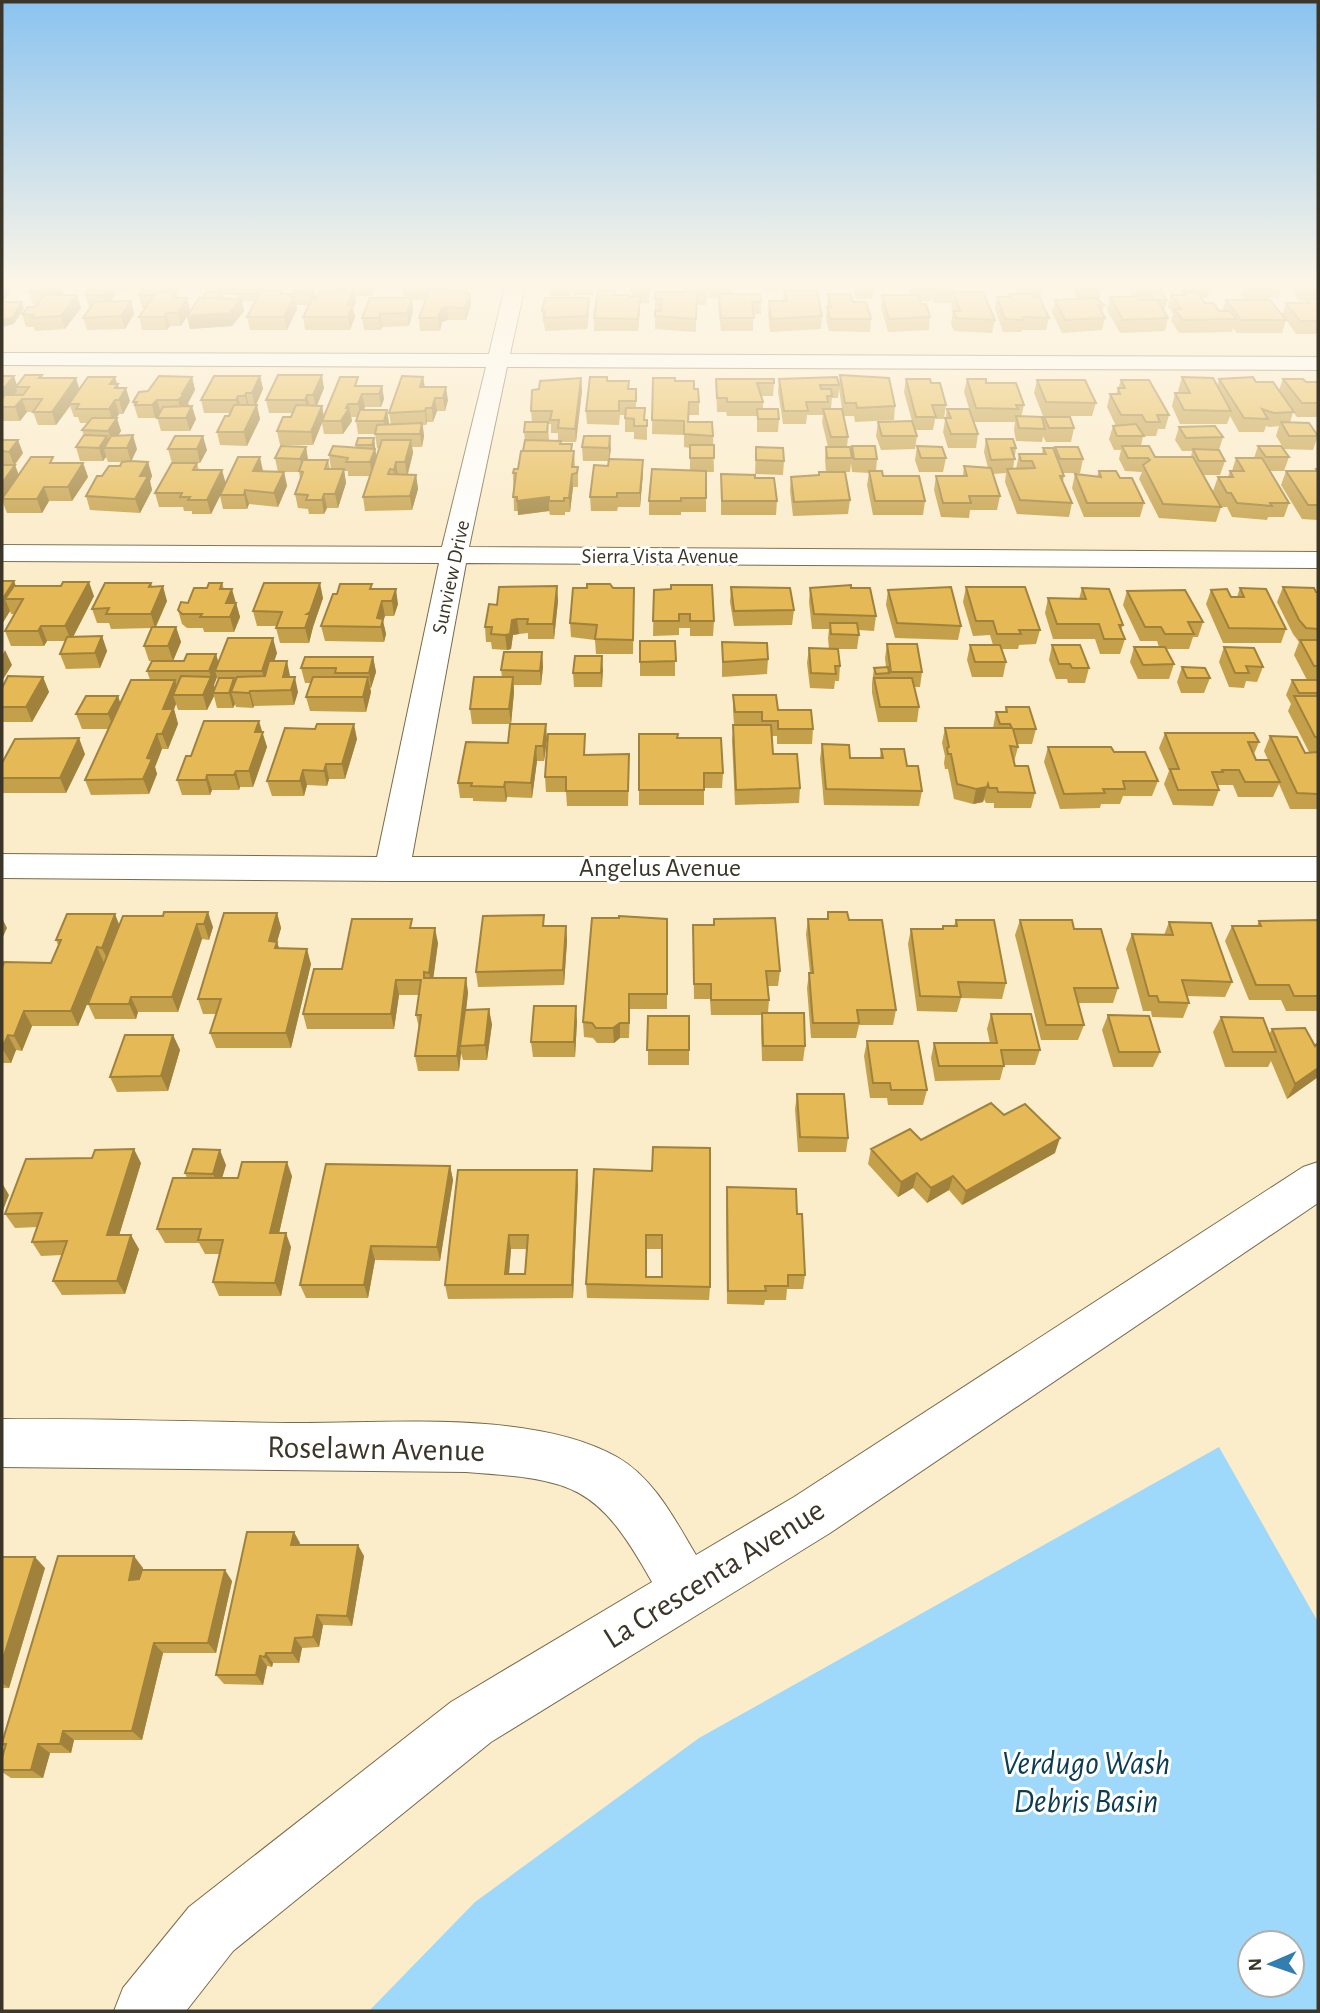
<svg xmlns="http://www.w3.org/2000/svg" width="1320" height="2013" viewBox="0 0 1320 2013" font-family="'Alegreya Sans',sans-serif">
<style>
.water{fill:#9ed9fb;fill-rule:evenodd}
.lines{fill:none;stroke-linecap:round;stroke-linejoin:round}
.street-casing{stroke:#786b4d;stroke-width:2}
.secondary-casing{stroke:#786b4d;stroke-width:2}
.street{fill:#fff;fill-rule:evenodd}
.secondary{fill:#fff;fill-rule:evenodd}
.wall{fill:#c5a04a;fill-rule:evenodd}
.shaded-wall{fill:#a0823c}
.building{fill:#e5ba56;stroke:#a0823c;stroke-width:2;fill-rule:evenodd}
.labels{text-anchor:middle;dominant-baseline:central;stroke-width:6;stroke-linejoin:round;paint-order:stroke}
.far-street-label{font-size:21px;fill:#3c3629;stroke:#fff}
.street-label{font-size:26px;fill:#3c3629;stroke:#fff}
.near-street-label{font-size:32px;fill:#3c3629;stroke:#fff}
.near-water-label{font-size:33px;font-style:italic;fill:#0c3c53;stroke:#fff}
</style>
<rect width="100%" height="100%" fill="#fbecca"/>
<path class="water" d="M1219 1447 1318 1622V2011H369L475 1902 699 1738ZM1250 1943H1292V1985H1250Z"/>
<g class="lines">
<defs>
<path id="street" d="M505 286H525L510 354 1318 357V370L507 367 469 547 1318 552V568L466 563 412 857H1318V881H392L2 878V854L377 857 439 563 2 561V545L442 547 486 367 2 365V353L489 354Z"/>
<path id="secondary" d="M1318 1162V1203L830 1533 491 1742 233 1951 186 2011H114L123 1988 189 1907 451 1702 652 1582C597 1484 575 1480 466 1472L2 1467V1419C97 1418 193 1422 288 1423 385 1424 532 1409 617 1457 654 1478 675 1520 696 1555L794 1497 1303 1167Z"/>
</defs>
<use href="#street" class="street-casing"/>
<use href="#secondary" class="secondary-casing"/>
<use href="#street" class="street"/>
<use href="#secondary" class="secondary"/>
</g>
<path class="wall" d="M91 286H129L126 291H115L116 294 111 301H131L134 314 125 329 87 330 83 318 91 307H89L85 295Z
M145 286H176V287L174 291 178 298H187L190 311 181 326H170L167 330H142L139 317 145 308H142L139 295Z
M211 286 264 290 283 294H293L294 297 293 292 297 286H314L316 297 315 299 351 290 350 286H375V288L371 296H355L356 302 353 308 355 317 350 330H305L303 317 309 305H296L297 309 287 330H250L247 317 256 301H242L244 311 232 326 190 329 187 316 203 298 210 292 209 288ZM223 295H236L237 299 224 298Z
M429 286V290L441 288V286H467L468 293H470L471 305 466 320H448L442 322 440 331H420L419 318 425 300H412L413 311 409 326 382 327 381 330H364L362 318 404 298 402 288Z
M549 286H571L570 296H550Z
M573 286H593V295H574Z
M631 286H650L649 303H640L638 331H594V318L615 290V295L631 297Z
M685 286H708L706 305H696V332L655 329V299L686 292Z
M708 286H733V294L761 302V314H753V331H721L718 306V298H709Z
M762 286H777L776 291H761Z
M854 286H874L872 299H856L853 290Z
M909 286H951L953 291 951 303H934L931 294 930 301H920L930 317 929 330 888 332 881 307 882 295H909Z
M1017 286H1043L1041 299 1049 318 1046 330H1022L1021 332H1003L995 309 997 297H1009V294H1017L1016 291Z
M1076 286H1100L1101 289 1099 300 1104 305 1102 312 1105 318 1102 330 1062 333 1052 312 1055 300 1077 299 1074 294Z
M1130 286H1158L1167 300 1164 311 1168 318 1165 331 1120 333 1107 310 1110 297H1133L1129 290Z
M1179 286H1211L1207 298H1201L1205 303 1219 311H1222L1226 300H1245L1240 293 1242 286H1282L1278 298 1269 297 1268 300 1282 315 1286 303H1305L1306 301H1299L1293 292 1295 286H1318V334H1296L1286 320 1282 333H1237L1233 328 1232 332 1179 333 1171 321 1173 314 1168 307 1171 295H1182L1183 292H1184L1183 290 1184 287Z
M784 290 822 316 821 329 770 332 768 314 769 301H783Z
M29 292H63L61 295H77L81 308 65 329 35 331 34 327H26L22 314 35 307 37 304H33Z
M953 292 995 320 992 333 954 331 951 324 953 311 951 305Z
M828 294 853 302 871 319 870 332 829 331 826 320Z
M589 298V310L587 329 545 331 544 323H543L542 311Z
M42 375 43 378 80 389 118 384 119 388 130 401 123 414H119L116 418 121 431 118 436 137 449 131 461 148 462 152 476 150 481 152 490 140 513 90 510 86 496 102 476 120 466 124 462H108L106 457 103 461H80L76 447 84 435 82 430 88 423H80L78 417H74L70 406 56 425H38L33 412H27L20 421H2V376H14L17 385Z
M840 375 895 406 894 420 855 422 854 416H844L848 437 847 447 851 455 852 446 877 459 876 471 925 501 923 515H873L867 485 869 473 852 472 851 463 850 472H826L825 460 826 447H828L822 422 823 415H807L806 424H783L778 392 779 379 839 384ZM839 389 842 409H831L832 398H838Z
M260 376 263 389 256 405 260 419 247 446 220 445 217 432 230 413H204L201 400Z
M192 377 195 390 188 403 196 419 190 431H161L157 417 155 418H138L133 402 148 391Z
M423 377 425 387 448 400 445 411H437L433 422H427L426 425H423L424 436 422 447H412L413 453 408 474 416 475 418 489 412 510 365 511 363 497 370 476H348V471H344L346 483 338 508H327L324 514H309L308 509 298 508 295 494 300 479 299 472H284L287 486 278 507 249 504 247 509H223L220 496 211 514H192V511H184L183 507H159L155 493 197 463 199 470 225 483 263 471V472H278L275 458 306 447 308 460H328L330 469H331L329 455 356 447V445L374 438 376 457 379 448H377L375 434H358L356 421 357 417H351L352 421 343 434H324L322 423 313 445H280L277 431 291 417 292 413H269L266 400 324 388 317 405 322 406 324 416 360 386H382L384 399 381 407H365L364 410H387L389 425H391L389 413Z
M1182 377 1217 386 1219 379 1256 382 1279 390 1283 379 1306 382H1318V417H1297L1293 412 1290 423 1318 436 1313 450 1284 449 1276 436 1279 426 1269 427 1266 426 1264 432H1239L1230 416 1227 424H1180L1172 406 1175 393H1180L1178 391Z
M581 378 582 391 576 442H561V444L574 451 575 467H578V487H573L570 512H565V515H550L549 511 518 515V511H514L513 473 518 469 525 441 524 432 532 422 531 411ZM548 424H551V433H558V441L549 440Z
M653 378 675 381 694 389 699 402V415H688V422L713 436 714 472H706V512H681V515H649V501L690 470V448L684 447V435L652 434Z
M716 379 774 383 773 396H761L763 402V409L779 419 778 432H757V416H727L726 412H717Z
M906 379 931 383 946 405 944 419H935L933 430H916L917 436 915 449 881 450 876 436 878 422 912 421 904 392Z
M967 379 986 383 1024 405 1021 417 1043 422 1044 417 1074 428 1071 442H1046L1043 436 1042 442 1016 441 1014 430 1015 422H974L978 434 976 448H948L943 432 947 409 973 421 964 392Z
M1037 380 1096 403 1092 416H1043L1034 393Z
M1121 380 1169 415 1165 429H1158L1156 436H1143L1141 446 1155 457H1191L1192 451H1182L1175 440 1179 427 1223 437 1219 450 1225 461 1220 475H1203L1221 507 1216 522 1159 518 1139 479 1142 472 1125 471 1119 459 1121 450H1114L1109 439 1113 426H1116L1107 407 1110 394H1116Z
M607 381 629 389H636V408L645 420H647V440L634 439V432H625V415H620L619 425 587 424 586 411Z
M175 436 207 450 200 463H172L168 449Z
M610 436V459L643 460V473L640 507H618L617 511H591L590 497 608 466 609 461H583L582 447Z
M986 439 1016 448 1013 469H1016L1019 454H1042L1043 448 1054 450 1055 447 1083 459 1080 473H1063L1064 476 1063 482 1072 503 1069 517 1017 514 1005 482 1006 473 992 474 1000 496 997 510H970L969 518 941 517 934 490 936 476H963L964 466 988 468 984 452Z
M2 440 23 453 15 465 18 474 55 463H83L88 477 72 501H49L42 513H7L3 503 2 505Z
M917 446 946 458 943 472H919L915 460Z
M1258 446 1289 457 1284 471H1270L1289 503 1284 517H1268L1267 520 1232 517 1227 507H1222L1213 491 1218 477H1228L1230 471H1232L1236 458H1254Z
M756 447 784 461 783 475 755 474Z
M1316 469H1318V520L1302 519 1281 485 1286 471H1315Z
M1099 471 1120 478 1144 503 1140 517H1084L1072 488 1075 474 1097 477Z
M819 472 850 500 848 514 793 516 790 491 791 477 818 475Z
M721 474 755 478 777 501 776 515H721Z
M2 581H14L16 586 94 596 73 637 102 636 107 651 100 668 66 669 60 654 66 641H47L44 646H11L5 631 15 614H11L10 611 2 624Z
M151 583 152 586 167 601 156 627H176L181 642 173 661H184L216 654 219 664 277 653 274 661 290 677 298 692 294 705 254 706 253 708 236 707 235 704 233 708H217L214 696 207 710H178L176 704 174 709 178 724 168 749H162L155 767 157 774 149 794 91 795 85 780 109 729H82L76 714 118 696 120 704 150 680 147 671 152 661H149L144 646 152 628 111 629 109 623H97L92 609ZM217 677 218 680 215 689 214 685Z
M222 583 224 589 236 603 240 617 234 632H204L203 628H187L182 624 178 610 207 588Z
M557 586 558 601 554 639H528V633L519 634 513 635 511 649 507 650 492 649 491 642H486L485 627 497 605Z
M731 587 794 610 792 625 734 626 730 602Z
M966 587 1040 630 1036 644 1019 645 1018 649H1002L1006 662 1003 677H972L967 660 970 645H993L990 635 973 636 963 602Z
M1283 587 1318 592V752H1309L1288 711 1291 704 1286 695 1292 680H1307L1294 655 1299 642 1293 634 1277 602Z
M810 588H851L876 616 874 631 858 630 859 635 857 649H829L828 638 829 629H812L809 602Z
M1082 588 1123 625 1121 630 1125 639 1120 654H1100L1095 639H1053L1045 613 1048 598 1079 599Z
M1240 588 1286 629 1281 643H1223L1206 604 1211 590 1231 597H1237Z
M372 589 398 604 394 616H385L383 621 386 634 384 642 325 641 321 626Z
M654 590 714 621 713 636H690V628H679V635L653 636Z
M888 590 961 626 958 640 895 638 886 605Z
M1127 591 1203 622 1198 637H1193L1189 649H1166L1174 664 1169 679H1138L1130 662 1134 647H1159L1157 641H1140L1123 605Z
M323 598 313 627 309 643H280L276 628 277 626H257L253 611Z
M634 602 633 654H596L595 640 571 637 570 623Z
M640 641H675V676H640Z
M722 642 768 659 767 674 722 677Z
M887 644 922 672 920 687H914L919 707 917 722H878L872 693V683L874 668 886 667 885 658Z
M1052 645 1089 668 1085 683H1068L1067 679H1056L1049 660Z
M1224 647 1263 667 1257 682 1246 681 1244 688 1229 687 1219 662Z
M809 648 840 666 839 681H835L834 689 810 688 807 663Z
M542 652 543 667 541 685H514V692L511 724H472L470 709 502 677 501 670Z
M602 656V687H574L573 673Z
M373 657 376 672 371 688H370L371 692 366 712 310 711 306 697 311 683H305L301 668Z
M1182 667 1210 678 1204 693H1181L1177 682Z
M43 677 49 692 32 722H2V707Z
M733 695 778 710 813 729 812 744H777V736H772L773 754 800 788 799 803 735 805 732 740 734 725 733 710Z
M1006 707 1036 729 1032 744H1018V747L1014 762 1015 766 1035 793 1031 808H994V803H986L984 799 983 802 973 804 954 799 948 769H945L944 763 945 756 942 743 945 728H993L996 712H1005Z
M262 732 267 747 253 787H240L239 790H212L210 795H182L177 780 191 756Z
M1165 733 1259 742 1254 754 1256 760H1268L1264 751 1270 736 1305 753 1318 752V809H1290L1279 784 1273 797H1238L1233 785H1218L1219 790 1213 806 1173 805 1164 784 1169 771 1159 748Z
M639 734 678 738 723 773 722 788H704V805H639Z
M357 739 345 779H329L327 786 307 785 304 796H272L267 781Z
M547 739 544 761H537L532 798 507 797 506 802 473 801V798H460L458 783 508 743Z
M822 744 850 758H880L881 749 907 766 922 791 919 806 824 805 820 759Z
M1048 747 1114 752 1158 781 1152 796H1123L1120 804H1101L1100 808 1060 809 1044 762Z
M85 754 66 793H2V763Z
M585 755 629 769 628 806H567L566 792H546L545 777Z
M164 912 213 927 209 940 202 939 178 1012H138L136 1019H95L88 1004 104 963 78 1026H32L22 1051 16 1050 11 1063H2V968L51 963 58 945 56 940 119 924 163 916Z
M828 912 849 920 896 1010 893 1025H859L856 1038H811L807 988 809 973H810L806 934 808 919H827Z
M277 913 281 928 277 942 279 948 311 964 291 1048H216L210 1033 217 1014H203L198 999Z
M667 919V1009H630L629 1038H620L614 1043H597L593 1038 584 1037 583 1022Z
M714 919 780 971 778 986H768L769 1000 768 1013 805 1046 803 1061H762L761 1028 762 1015H711L710 999H694L693 925H713Z
M956 920 1006 983 1002 999 961 998 957 1012 917 1011 908 944 911 929H942L943 926H954Z
M1020 920 1074 929 1118 988 1113 1003H1078L1084 1025 1078 1040H1041L1015 935Z
M1318 920V1011H1286L1281 1000H1249L1225 941 1232 926H1257L1259 921Z
M1169 922 1232 982 1225 997 1187 996 1189 1003 1183 1018 1152 1017 1151 1011H1143L1126 949 1132 934 1164 935Z
M545 926H566L567 941 564 985 478 987 476 972Z
M413 928 438 943 433 978H466L468 993 466 1010 492 1024 487 1060H463L461 1053 459 1071H418L415 1056 419 1028 416 1015 419 995H399L394 1029H307L303 1014 342 969Z
M991 1014 1040 1050 1035 1065H1004L1000 1080 935 1081 931 1058 934 1043H990L987 1029Z
M1108 1015 1160 1052 1153 1067H1113L1102 1030Z
M648 1016H689V1065H648Z
M1221 1017 1269 1034 1272 1029 1315 1046 1318 1043V1077L1287 1099 1271 1061 1268 1067H1225L1213 1032Z
M577 1021 575 1057H533L531 1042Z
M173 1035 180 1050 168 1091 117 1092 110 1077Z
M867 1041 927 1090 923 1105H888L887 1098H870L864 1056Z
M797 1094 848 1138 846 1152H798L795 1109Z
M1004 1115 1055 1153 962 1205 949 1190 927 1203 913 1188 898 1197 868 1164 871 1149 921 1140Z
M92 1158 141 1163 119 1235 139 1249 125 1294 62 1295 53 1281 62 1255 41 1256 32 1242 37 1227 15 1228 5 1214Z
M226 1165 222 1178 292 1176 279 1233 291 1247 281 1296H219L213 1282 220 1254H205L199 1243H165L157 1229 187 1178 185 1173Z
M450 1166 453 1180 440 1261 375 1260 368 1298H306L300 1285Z
M458 1170 578 1184 573 1298 448 1299 445 1285ZM511 1249H527L525 1274H509Z
M652 1171 710 1287 709 1300 587 1298 586 1284ZM646 1249H662V1277H646Z
M727 1187 797 1214 805 1275 803 1289H787L786 1300H765L764 1305 727 1304 726 1202Z
M300 1543V1545L364 1556 352 1626 323 1625 319 1647 302 1648 299 1663H273L272 1667 267 1666 263 1685 224 1684 216 1675Z
M2 1557 45 1568 9 1688H2Z
M143 1568V1570L232 1581 216 1653H163L142 1740H74L71 1753H50L43 1778H11L2 1772 5 1747 2 1745Z"/>
<path class="shaded-wall" d="M2 286H7L10 293 2 302Z
M54 286H60L63 292 53 304 49 292Z
M110 286H114L116 294 107 307 103 295Z
M166 286H176V287L166 304 163 292Z
M313 286 316 297 312 305 310 292Z
M370 286H375L371 296Z
M426 286H429V292L427 300Z
M354 290 356 302 353 308 355 317 350 330 348 317 347 305Z
M470 293 471 305 466 320 465 308Z
M293 294V299L294 297 297 309 287 330 284 317Z
M77 295 81 308 65 329 61 316Z
M640 297V310L638 331V319Z
M187 298 190 311 181 326 178 313Z
M412 298 413 311 409 326 407 313Z
M589 298V310L587 329V316Z
M242 299 244 311 232 326 190 329 187 316Z
M131 301 134 314 125 329 121 316Z
M22 302 24 308 14 324 2 327V320Z
M447 307 448 320 442 322 440 331 438 318 441 310Z
M166 313 170 326 167 330 164 317Z
M380 314 382 327 381 330 379 318Z
M322 375 324 388 316 408 313 395Z
M14 376 17 387H16L17 391 10 400 2 402V388Z
M260 376 263 389 255 407 252 393Z
M115 377 121 396 126 388 130 401 123 414 117 393 110 384Z
M192 377 195 390 188 403 189 407 182 414 178 400Z
M423 377 425 390 420 387Z
M76 378 80 391 69 404 70 406 56 425 52 412Z
M581 378 582 391 576 442 575 429Z
M382 386 384 399 381 407 379 394Z
M446 387 448 400 445 411 443 398Z
M246 393 249 407 248 410 245 396Z
M362 394 365 407 361 417 358 404Z
M307 395 310 408 308 413 305 400Z
M238 396 241 410 239 413 236 400Z
M435 398 437 411 433 422 432 408Z
M22 399 27 412 20 421 15 407Z
M115 400 119 414 113 423 109 409Z
M157 400 161 414 155 418 152 405Z
M348 404 352 421 343 434 341 421Z
M257 405 260 419 247 446 244 432Z
M192 406 196 419 190 431 186 418Z
M322 406 324 419 322 421V423L313 445 311 432Z
M426 408 427 422 426 425 425 411Z
M387 410 389 423 386 434 384 421Z
M117 418 121 431 113 444 108 431Z
M422 423 424 436 422 447 420 434Z
M133 435 137 449 131 462 127 448Z
M107 436 111 448H104L106 457 103 461 99 448Z
M203 436 207 450 200 463 197 449Z
M610 436 611 450 609 461V448Z
M374 438 377 462 372 476 370 462 373 453 372 445Z
M18 440 23 453 14 465 9 452Z
M411 440 413 453 407 476 405 462Z
M306 447 308 460 303 473 300 459Z
M260 457 263 471 256 485 253 471Z
M643 460V473L640 507V493Z
M148 462 152 476 150 481 152 490 140 513 135 499 140 476Z
M396 462 398 476 396 483 394 470Z
M83 463 88 477 72 501 68 487Z
M15 465 20 478 2 499V483Z
M344 469 346 483 338 508 335 494Z
M222 470 226 484 211 514 207 500Z
M284 472 287 486 278 507 274 493Z
M572 474 573 487 570 512 569 498Z
M416 475 418 489 412 510 410 496Z
M44 487 49 501 42 513 37 499Z
M245 490 249 504 247 509 244 495Z
M324 494 327 508 324 514 322 500Z
M549 497V511L518 515 517 501Z
M14 581 19 596 5 599 10 611 2 624V600Z
M89 582 94 596 71 641 65 626Z
M320 583 323 598 313 627 309 643 305 628 307 614Z
M163 586 167 601 155 628 151 614Z
M557 586 558 601 554 639 553 624Z
M232 589 236 603 230 618 226 603Z
M396 589 398 604 394 616 392 601Z
M382 601 385 616 383 621 386 634 384 642 381 627 377 618Z
M236 603 240 617 234 632 230 617Z
M517 619 519 634 513 635 511 649 507 650 505 635 512 620Z
M41 626 47 641 44 646 38 631Z
M176 627 181 642 173 661 168 646Z
M102 636 107 651 100 668 95 653Z
M273 638 277 653 266 686 262 671Z
M5 650 12 665 2 681V656Z
M542 652 543 667 541 685 540 671Z
M216 654 220 669 215 671 217 677 214 685 216 692 213 693 214 696 207 710 203 695 211 678 209 671Z
M602 656 603 671 602 687 601 673Z
M373 657 376 672 371 688 369 673Z
M287 661 290 676 286 691 283 677Z
M43 677 49 692 32 722 26 707Z
M295 677 298 692 294 705 291 690Z
M368 677 371 692 366 712 363 697Z
M513 677 514 692 511 724 509 709Z
M234 678 238 692H231L235 704 233 708 229 693Z
M175 680 179 695H173L176 704 174 709 178 724 168 749 162 734 163 709Z
M250 691 254 706 253 708 249 693Z
M118 696 123 711 114 729 108 714Z
M259 721 267 747 253 787 249 771 255 732Z
M354 724 357 739 345 779 342 764Z
M546 724 547 739 544 761 543 746Z
M157 734 162 749 155 767 157 774 149 794 143 779 147 758Z
M79 738 85 754 66 793 60 778Z
M536 746 537 761 532 798 531 783Z
M326 764 329 779 327 786 324 771Z
M303 770 307 785 304 796 300 781Z
M236 771 240 787 239 790 234 775Z
M207 775 212 790 210 795 206 780Z
M505 782 507 797 506 802 504 787Z
M988 784 983 802 973 804 976 789Z
M208 912 213 927 209 940 204 924Z
M277 913 281 928 277 942 282 957 269 941Z
M115 914 121 929 109 963 102 948Z
M2 918 7 928 2 939Z
M197 924 202 939 178 1012 172 997Z
M566 926 567 941 564 985 563 970Z
M435 928 438 943 432 988 429 973Z
M97 947 104 963 78 1026 71 1011Z
M307 949 311 964 291 1048 286 1033Z
M466 978 468 993 462 1046H460L461 1053 459 1071 457 1056Z
M396 980 399 995 394 1029 391 1014Z
M131 997 138 1012 136 1019 129 1004Z
M576 1006 577 1021 575 1057 574 1042Z
M489 1009 492 1024 487 1060 485 1045Z
M24 1011 32 1026 22 1051 14 1036Z
M620 1023V1038L614 1043 613 1028Z
M8 1035 16 1050 11 1063 2 1048Z
M173 1035 180 1050 168 1091 161 1076Z
M1318 1068V1077L1287 1099 1295 1084Z
M1060 1138 1055 1153 962 1205 966 1191Z
M134 1149 141 1163 115 1249 107 1235Z
M220 1150 226 1165 219 1188 213 1174Z
M287 1162 292 1176 276 1247 270 1233Z
M450 1166 453 1180 440 1261 437 1247Z
M577 1170 578 1184 573 1298 572 1285Z
M917 1173 913 1188 898 1197 901 1182Z
M953 1176 949 1190 927 1203 931 1188Z
M2 1183 9 1195 2 1213Z
M286 1233 291 1247 281 1296 275 1283Z
M131 1235 139 1249 125 1294 117 1281Z
M509 1235 511 1249 508 1285 505 1274Z
M371 1246 375 1260 368 1298 364 1285Z
M294 1532 300 1543 297 1556 291 1545Z
M358 1545 364 1556 352 1626 347 1616Z
M134 1556 143 1568 138 1591 129 1580Z
M35 1557 45 1568 9 1688 2 1683V1662Z
M225 1570 232 1581 216 1653 208 1643Z
M317 1615 323 1625 319 1647 313 1637Z
M295 1638 302 1648 299 1663 292 1653Z
M154 1643 163 1653 142 1740 132 1731Z
M266 1653 273 1663 272 1667 265 1657Z
M260 1656 267 1666 263 1685 256 1675Z
M63 1731 74 1740 71 1753 60 1744Z
M38 1744 50 1753 43 1778 31 1770Z"/>
<path class="building" d="M34 286H54L49 292H29Z
M91 286H110L103 295H85Z
M145 286H166L163 292 177 291 172 298H187L178 313H166L164 317H139L154 295H139Z
M211 286H236L235 289 209 288Z
M240 286H262L257 294H236Z
M297 286H313L310 292H293Z
M403 286H426V288H402Z
M631 286H649V291H631Z
M687 286H707L706 292H697L696 319 655 316V311H661L662 299H655L656 292H687Z
M911 286H930L931 289H913Z
M934 286H951L953 291H936Z
M1021 286H1043L1044 287H1021Z
M1079 286H1100L1101 289H1081Z
M1137 286H1158L1167 300H1154L1148 291H1140Z
M1248 286H1268L1271 290H1251Z
M1302 286H1318V288H1303Z
M322 287 354 290 347 305H353L348 317H303L312 299H316Z
M430 288H448L446 292 470 293 465 308 447 307 441 310 438 318H419Z
M261 290H282L281 294H293L291 297H294L284 317H247Z
M598 290H615L614 295H629V297H640L638 319 594 318Z
M784 290H817L822 316 771 319 769 301H787Z
M206 292H222L219 298H203Z
M953 292H983L995 320 956 318 953 311H960Z
M1183 292H1197L1205 303H1213L1219 311H1230L1236 319 1183 320 1174 309H1181L1171 295H1185Z
M719 294H760L761 302H752L754 318H721Z
M828 294H850L853 302H866L871 319H830L827 307H831Z
M1009 294H1031L1032 297H1039L1049 318 1023 317 1024 320 1005 319 997 297H1011Z
M45 295H77L61 316 31 318 34 315 22 314 28 307H35Z
M882 295H918L921 304H926L930 317 889 319Z
M1110 297H1137L1139 300H1157L1168 318 1123 320Z
M199 298 242 299 229 313 187 316Z
M370 298H412L407 313 380 314 379 318H362Z
M545 298H589L587 316 544 318 545 311H542Z
M1096 298 1104 305H1098L1105 318 1065 320 1055 300Z
M1307 299H1318V321H1300L1286 303H1310Z
M1226 300H1270L1286 320H1241Z
M131 301 121 316 83 318 94 302Z
M2 302H22L12 318 2 320Z
M25 375H42L39 378H76L52 412H33L42 399H22L15 407H2V399L5 395H23L29 387H16Z
M278 375H322L313 395H307L305 400H266Z
M840 375 889 378 895 406 857 408 856 403H845Z
M2 376H14L5 387 2 388Z
M159 376 192 377 182 394H185L178 400H157L152 405H135L137 402H133L139 392 148 391Z
M214 376H260L252 393H246L245 396H238L236 400H201Z
M402 376 423 377 420 387H446L443 398H435L432 408H426L425 411 389 413Z
M88 377H115L110 384H118L115 388H126L119 400H115L109 409H76L79 404H69Z
M340 377H358L355 386H382L379 394H362L358 404H348L346 408H349L341 421H322Z
M590 377H607V381H629L628 389H636V401H619V411H586Z
M837 377 839 385H820L821 389H831L832 396H827L828 402H806L808 411H784L779 379Z
M1182 377 1213 378 1231 411 1184 410 1175 393H1190Z
M1253 377 1256 382H1273L1294 412 1274 413 1262 409 1268 419 1244 418 1219 379Z
M581 378 575 429 558 428 559 420H550L552 411H531L532 390 539 389 540 381Z
M653 378H675V381H694V389H698L699 402H689L688 422H712L713 436 684 434V421L652 420Z
M716 379H774V383H757L763 402H727V398H717Z
M906 379H930L931 383H940L946 405H932L936 417H916Z
M967 379H986V383H1016L1024 405H1016L1018 409 976 408Z
M1283 379H1303L1306 382H1318V403H1302Z
M1037 380H1085L1096 403 1046 402Z
M1121 380H1149L1169 415H1157L1160 422H1146L1142 415H1121L1110 394H1120L1118 388H1125Z
M234 405H257L244 432H217L225 416H229Z
M296 405 322 406 311 432 277 431 283 417H291Z
M192 406 186 418H157L163 407Z
M626 408H645L644 420H647V426H634V419L625 418Z
M757 409H778L779 419H758Z
M823 409H842L848 437H831Z
M947 409H969L978 434H951L945 418H951Z
M360 410H387L384 421H356Z
M1016 416 1042 417 1045 429 1019 428Z
M1044 417H1070L1074 428H1049Z
M92 418H117L108 431 82 430Z
M912 421 917 436H882L878 422Z
M525 422H548L547 432H524Z
M1281 422 1309 423 1318 436H1289Z
M422 423 420 434H375L377 425Z
M1136 424 1144 436H1117L1113 426Z
M1215 426 1223 437 1186 438 1179 427Z
M84 435 107 436 99 448 76 447Z
M133 435 127 448H104L111 436Z
M175 436H203L197 449H168Z
M584 436H610L609 448 582 447Z
M358 438H374L372 445H356Z
M986 439H1013L1016 448H1011L1015 459 991 460Z
M2 440H18L9 452 2 451Z
M382 440H411L405 462H396L394 470 390 469 388 474 416 475 410 496 363 497Z
M525 440 561 441 560 444H572L571 451H523Z
M690 445H714V458H690Z
M281 446 306 447 300 459 275 458Z
M333 446 375 449 370 462H346L348 458 329 455Z
M852 446H875L877 459H854Z
M917 446 942 447 946 458H921Z
M1122 446H1149L1155 457H1193L1221 507 1163 504 1143 465 1150 460 1148 458H1128Z
M1258 446H1281L1289 457H1266Z
M756 447 783 448 784 461 756 460Z
M826 447H850L852 458H827Z
M1055 447H1078L1083 459H1060Z
M1043 448H1053L1064 476H1060L1072 503 1020 500 1007 469 1035 468 1032 461H1021L1019 454H1046Z
M1193 449 1219 450 1225 461H1199Z
M521 451H574L572 467H578L577 473 572 474 569 498H564V501H549V497L517 501V497H513L516 473H513L514 469H518Z
M31 457H53L50 463H83L68 487H44L37 499H2Z
M238 457H260L253 471 284 472 274 493 245 490 244 495H220Z
M1236 458H1262L1289 503H1270L1272 506 1237 503 1231 493H1227L1218 477H1233L1230 471H1244Z
M609 459 643 460 640 493H617V497H590L594 465 608 466Z
M303 460H328L325 469H344L335 494H324L322 500H306L308 495 295 494 303 472 299 471Z
M130 461 148 462 140 476H148L135 499 86 496 97 476H102L109 466H120L122 462Z
M172 463H197L193 470H222L207 500H188L190 497H180L182 493H155Z
M2 465H15L2 483Z
M964 466 991 468 1000 496H969L971 503H943L936 476H967Z
M652 469 706 471V498H681V501H649Z
M1316 469H1318V505H1308L1286 471H1317Z
M869 471H882L883 476H919L925 501H875Z
M1099 471H1116L1120 478H1132L1144 503H1087L1075 474 1101 477Z
M819 472H845L850 500 794 502 791 477 819 475Z
M721 474 755 475V478H774L777 501H722Z
M2 581H14L2 600Z
M63 582H89L65 626H41L38 631H5L23 599H5L14 586H61Z
M105 583H151L149 587 163 586 151 614H106L109 608 92 609Z
M209 583H222L220 589H232L226 603H236L230 617H200L202 614H182L178 610 181 602 188 603 194 588H207Z
M264 583H320L310 612 307 614H310L305 628H276L282 612 253 611Z
M340 584H372L370 589H396L392 601H382L377 618 383 619 381 627 321 626 333 594H337Z
M587 584H610L613 588H634L633 640 595 639 597 625 570 623 573 588H587Z
M671 585H712L714 621H690V614H679V621H653L654 590 671 589Z
M851 585V588H870L876 616 814 614 810 588Z
M557 586 553 624H527L528 619H517L512 620 510 634 505 635 491 634 492 627H485L489 604 497 605 499 587Z
M731 587 790 588 794 610 734 611Z
M951 587 961 626 897 623 888 590Z
M966 587H1025L1040 630H1019L1021 634H997L993 621H976Z
M1283 587 1314 588 1316 592H1318V629L1306 628 1299 620Z
M1082 588 1109 589 1123 625H1119L1125 639H1104L1099 624H1057L1048 598 1086 599Z
M1240 588 1266 589 1286 629 1229 628 1211 590 1227 589 1231 597H1244Z
M1185 590 1203 622H1188L1194 634H1165L1161 627H1145L1127 591Z
M830 623H857L859 635 831 634Z
M152 627H176L168 646H144Z
M102 636 95 653 60 654 67 637Z
M228 638H273L262 671H215Z
M1300 640H1318V666H1314Z
M640 641H675L676 661 640 662Z
M722 642 767 643 768 659 723 662Z
M887 644H917L922 672H891Z
M970 645H1000L1006 662H975Z
M1052 645H1080L1089 668H1072L1070 664H1059Z
M1134 647H1165L1174 664 1143 665Z
M1224 647 1254 648 1263 667 1246 666 1249 673H1235Z
M809 648 838 649 840 666H835L836 674 811 673Z
M504 652H542L540 671 501 670Z
M187 654H216L209 671H147L152 661H184Z
M575 656H602L601 673H573Z
M305 657H373L369 673H335L336 668H301Z
M269 661H287L283 677H295L291 690 250 691 249 693 231 692 237 677 265 676Z
M888 667 889 673 876 674 874 668Z
M1182 667 1205 668 1210 678H1187Z
M8 676 43 677 26 707H2V688Z
M181 676 211 677 203 695H173Z
M313 677H368L363 697H306Z
M474 677H513L509 709H470Z
M219 678H234L229 693H213Z
M874 678H912L919 707H880Z
M131 680H175L163 709H173L162 734H157L147 758 152 759 143 779 85 780Z
M1292 680H1318V693H1299Z
M733 695H776L778 710H811L813 729H778V721H762V712H735Z
M86 696H118L108 714H76Z
M1294 696H1318V737H1315Z
M1006 707H1029L1036 729H1013L1018 747 1010 746 1015 766H1028L1035 793 998 792 997 788H989L988 784 987 787 976 789 957 784 951 754H948L947 748 949 747 945 728H1012L1010 724H1000L996 712H1007Z
M204 721H259L255 732H263L249 771H236L234 775H207L206 780H177L186 756H191Z
M317 724H354L342 764H326L324 771 303 770 300 781H267L285 728 315 729Z
M510 724H546L543 746H536L531 783 505 782 504 787 471 786 472 783H458L466 742 508 743Z
M733 725H771L773 754H797L800 788 736 790Z
M1165 733H1254L1259 742H1248L1256 760H1269L1280 782H1245L1239 770H1222L1223 772H1212L1219 790H1178L1170 769H1179Z
M548 734H585L584 755 629 754 628 791H566V777H545Z
M639 734H678L677 738H721L723 773H704V790H639Z
M1270 736 1297 737 1305 753 1318 752V794L1297 793Z
M79 738 60 778H2V763L15 739Z
M822 744 849 745 850 758H883L881 749H904L907 766H918L922 791 826 789Z
M1048 747H1111L1114 752H1145L1158 781H1123L1125 789H1103L1105 793 1064 794Z
M164 912H208L204 924H197L172 997H131L129 1004H88L123 916H163Z
M828 912H847L849 920H882L896 1010H857L859 1023H813L809 973H813L808 919H828Z
M224 913H277L269 941 277 942 275 948 307 949 286 1033H210L221 999H198Z
M67 914H115L102 948 97 947 71 1011H24L14 1036 8 1035 2 1048V968L4 962 51 963 61 940H56Z
M544 915 543 926H566L563 970 476 972 483 916Z
M619 916 667 919V994H629V1023H620L613 1028H596L592 1023 583 1022 592 918H619Z
M775 918 780 971H766L769 1000H711V984H694L693 925H714V919Z
M352 919H412L410 928H435L429 973 424 972V978H466L457 1056H415L421 1015H416L421 980H396L391 1014H303L314 969H342Z
M956 920H994L1006 983 958 982 961 997 920 996 911 929H943V926H957Z
M1020 920H1072L1074 929H1101L1118 988H1074L1084 1025H1046Z
M1318 920V996H1294L1289 985H1256L1232 926H1261L1259 921Z
M1169 922 1211 923 1232 982 1182 980 1189 1003 1159 1002 1157 996H1149L1132 934 1173 935Z
M534 1006H576L574 1042H531Z
M489 1009 485 1045 460 1046 465 1010Z
M762 1013H804L805 1046H763Z
M991 1014H1031L1040 1050H1001L1004 1066H939L934 1043H997Z
M1108 1015 1149 1016 1160 1052H1119Z
M648 1016H689V1050H647Z
M1221 1017 1263 1018 1276 1052H1233Z
M1305 1028 1315 1046 1318 1043V1068L1295 1084 1272 1029Z
M125 1035H173L161 1076 110 1077Z
M867 1041H918L927 1090H891L890 1083H873Z
M797 1094H844L848 1138 800 1137Z
M991 1103 1004 1115 1025 1104 1060 1138 966 1191 953 1176 931 1188 917 1173 901 1182 871 1149 910 1129 921 1140Z
M653 1147 710 1148V1287L586 1284 594 1169 652 1171ZM646 1235H662V1277H646Z
M134 1149 107 1235H131L117 1281H53L67 1241 32 1242 42 1213 5 1214 26 1159 92 1158 95 1150Z
M193 1149 220 1150 213 1174 185 1173Z
M242 1162H287L270 1233H286L275 1283 213 1282 223 1240H198L201 1229H157L173 1178H238Z
M326 1164 450 1166 437 1247 371 1246 364 1285H300Z
M458 1170H577L572 1285H445ZM509 1235H528L525 1274H505Z
M727 1187 796 1189 797 1214H802L805 1275H788V1286H765L766 1291H728Z
M247 1532H294L291 1545H358L347 1616 317 1615 313 1637 295 1638 292 1653H266L265 1657 260 1656 256 1675H216Z
M58 1556H134L129 1580 139 1579 142 1570H225L208 1643H154L132 1731H63L60 1744H38L31 1770H2V1758L6 1744H2V1743Z
M2 1557H35L2 1662Z"/>
<linearGradient id="sky" x2="0" y2="1"><stop stop-color="#8ac3f0"/><stop offset="0.5" stop-color="#fdf6e7"/><stop offset="1" stop-color="#fdf6e7" stop-opacity="0"/></linearGradient>
<rect width="1320" height="568" fill="url(#sky)"/>
<g class="labels">
<g class="far-street-label">
<text x="660" y="556">Sierra Vista Avenue</text>
<text transform="translate(451 577) rotate(-78)">Sunview Drive</text>
</g>
<g class="street-label">
<text x="660" y="868">Angelus Avenue</text>
</g>
<g class="near-street-label">
<text transform="translate(376 1449) rotate(1)">Roselawn Avenue</text>
<text transform="translate(714 1574) rotate(-32)">La Crescenta Avenue</text>
</g>
<g class="near-water-label">
<text x="1086" y="1764">Verdugo Wash<tspan x="1086" dy="38">Debris Basin</tspan></text>
</g>
</g>
<rect width="1320" height="2013" fill="none" stroke="#3c3629" stroke-width="7"/>
<g transform="translate(1271 1964) rotate(268)"><circle r="33" fill="#ffffff" stroke="#b1afa9" stroke-width="2"/>
<path d="M0-5L12 26L0 18L-12 26Z" fill="#327eb1"/>
<text y="-10" font-size="19" font-weight="bold" text-anchor="middle" fill="#3c3629">N</text>
</g>
</svg>
